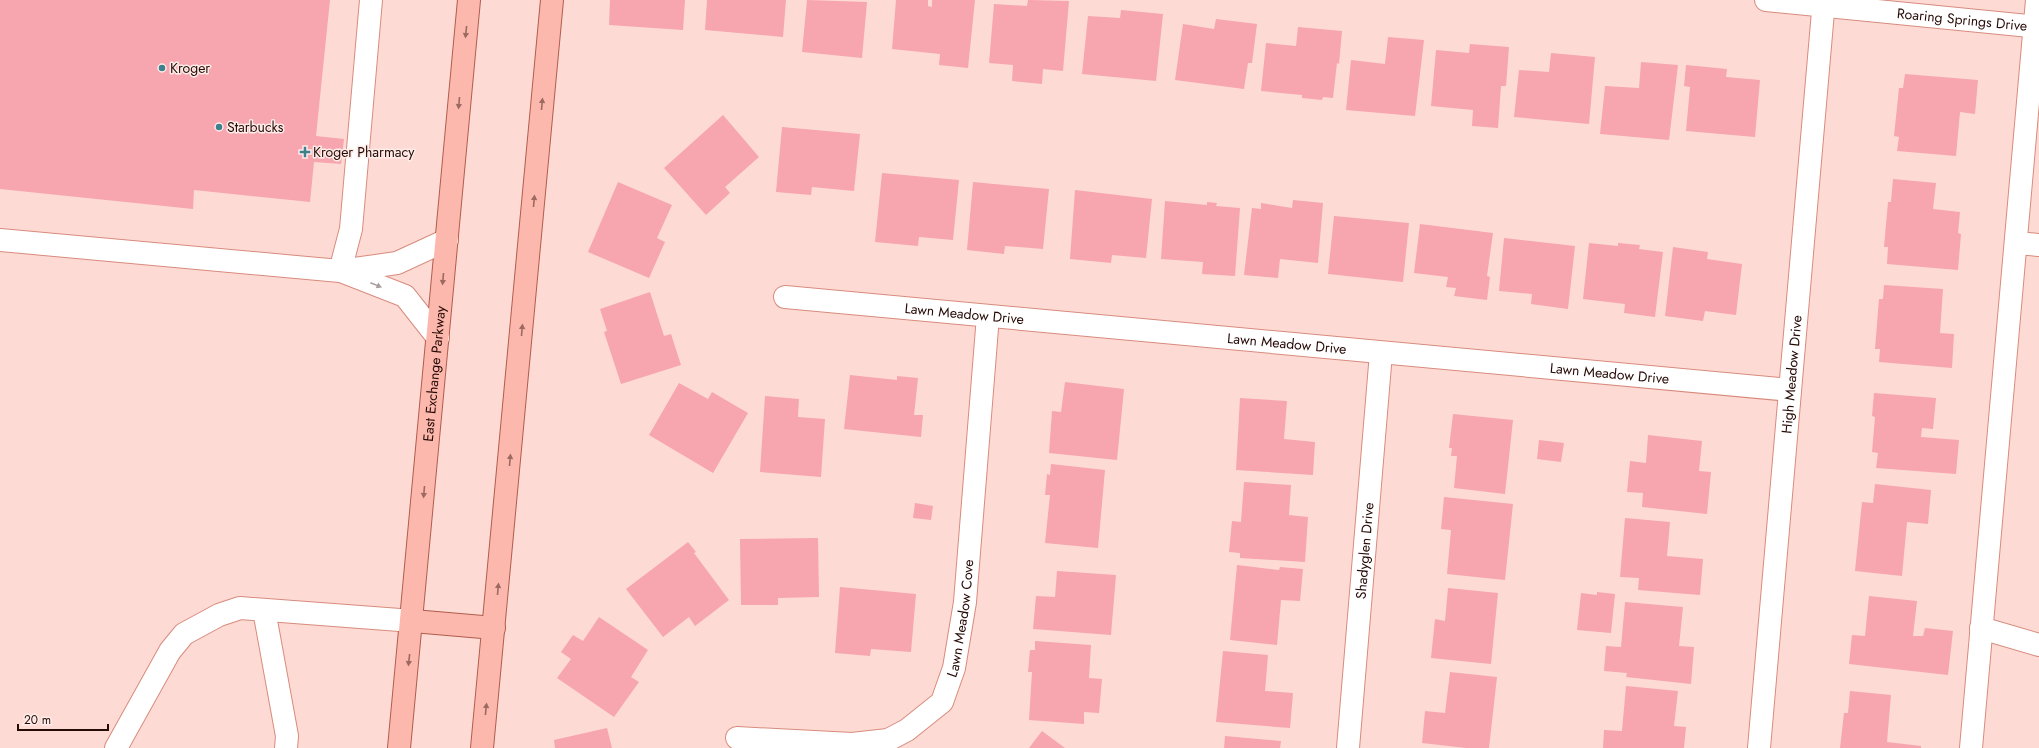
<svg xmlns="http://www.w3.org/2000/svg" width="2039" height="748" viewBox="0 0 2039 748" font-family="Jost,sans-serif">
<style>
.building{fill:#f7a5af}
.lines{fill:none;stroke-linecap:round;stroke-linejoin:round}
.minor-casing{stroke:#d88b7d;stroke-width:24}
.major-casing{stroke:#b05c4e;stroke-width:24}
.minor{stroke:#fff;stroke-width:22}
.major{stroke:#fcb8ac;stroke-width:22}
.oneway{fill:#9c6a61}
.oneway2{fill:#a89d9b}
.poi-dot{fill:#3c818d;stroke:#feece9;stroke-width:1.5}
.labels{text-anchor:middle;dominant-baseline:central;stroke-width:3;stroke-linejoin:round;paint-order:stroke}
.street-label{font-size:14px;fill:#260a06;stroke:#feece9}
.poi-label{font-size:14px;fill:#260a06;stroke:#feece9;text-anchor:start}
</style>
<rect width="100%" height="100%" fill="#fddbd4"/>
<path class="building" d="M0 0H330L316 136 344 139 341 164 314 162 310 202 194 190 193 209 0 189Z
M610 0H685L683 30 609 25Z
M707 0H786L783 37 705 30Z
M807 0 867 2 862 58 802 52Z
M896 0H928V6L932 7V0H975L968 68 939 65 940 54 892 49Z
M1028 0 1069 1 1063 71 1043 69 1042 84 1012 81 1013 65 989 63 994 4 1027 6Z
M1121 10 1163 14 1156 81 1082 74 1088 16 1120 18Z
M1216 19 1257 24 1252 63H1248L1244 89 1175 80 1183 24 1214 29Z
M1298 27 1342 31 1339 64 1337 63 1333 98 1323 97 1322 100 1302 98V95L1261 91 1266 43 1296 46Z
M1388 37 1424 40 1415 116 1346 110 1351 60 1385 64Z
M1470 44 1509 47 1506 86H1501L1498 128 1472 126 1473 110 1431 106 1436 50 1469 53Z
M1551 53 1595 57 1589 124 1514 117 1519 70 1549 72Z
M1641 62 1678 65 1669 140 1600 134 1605 86 1639 88Z
M1686 65 1727 69 1726 77 1760 80 1755 137 1686 131 1690 87 1684 86Z
M1905 74 1978 80 1975 114 1960 112 1956 156 1897 151 1899 137 1894 136 1899 88H1903Z
M723 115 759 157 725 187 730 193 706 215 664 168Z
M782 127 860 134 854 191 812 187 811 195 776 192Z
M882 173 959 180 953 240 919 237 918 246 875 242Z
M1893 179 1936 183 1933 209 1960 212 1958 233 1961 234 1958 270 1887 264 1888 247H1884L1888 202H1891Z
M618 182 672 205 657 238 665 242 649 278 588 252Z
M973 182 1049 189 1043 249 1005 246 1004 254 967 250Z
M1075 190 1152 199 1146 258 1112 255 1111 263 1070 259Z
M1293 200 1323 203 1318 263 1280 259 1278 278 1244 275 1252 208 1261 209V203L1292 208Z
M1165 201 1207 205V202L1217 203 1216 206 1240 208 1235 276 1202 274 1203 262 1161 259Z
M1334 216 1409 223 1403 282 1328 274Z
M1420 224 1493 233 1487 276 1490 277 1487 300 1454 296 1456 288 1446 287 1448 277 1414 273Z
M1504 238 1575 246 1568 309 1531 304 1532 294 1499 291Z
M1589 243 1618 246V243L1640 245 1639 249 1663 252 1655 317 1624 313 1625 304 1583 299Z
M1673 247 1708 252 1707 259 1742 264 1736 315 1705 311 1703 321 1665 316Z
M1884 285 1943 289 1940 333 1954 334 1952 368 1879 362 1880 349H1875L1879 299H1883Z
M650 292 664 336 671 334 681 365 621 384 604 332 607 331 600 309Z
M850 375 897 380V376L918 378 914 415H923L921 437 844 429Z
M1065 382 1124 389 1117 460 1049 453 1052 411 1061 412Z
M679 383 708 399 712 392 748 413 713 473 649 435Z
M1874 393 1936 398 1933 429 1922 428 1921 437 1959 440 1956 474 1876 468 1878 453 1872 452 1875 417 1872 416Z
M765 396 799 399 798 417 825 419 821 477 760 472Z
M1240 398 1287 401 1284 439 1315 442 1313 475 1236 470Z
M1453 414 1513 420 1505 494 1454 488 1457 456H1451L1452 448H1449Z
M1648 435 1702 441 1699 471 1711 472 1707 514 1642 507 1643 493 1627 492 1630 461 1646 463Z
M1539 440 1564 443 1561 462 1537 459Z
M1051 464 1105 470 1098 548 1045 543 1050 495H1045L1047 474 1050 475Z
M1244 482 1291 485 1289 515 1308 517 1305 562 1240 558V553L1229 552 1232 521 1241 522Z
M1875 484 1931 490 1928 524 1907 522 1902 576 1855 571 1862 502 1873 503Z
M1444 497 1513 504 1505 580 1447 574 1451 530 1441 529Z
M915 503 933 506 931 520 913 518Z
M1625 518 1670 522 1667 556 1703 559 1700 595 1638 590 1639 578 1620 577Z
M818 538 819 597 778 598V605H741L740 539Z
M688 542 696 552 694 553 729 600 695 626 689 617 663 637 626 589Z
M1237 565 1279 570 1280 567 1303 569 1300 601 1281 600 1277 645 1230 640Z
M1057 571 1116 575 1111 635 1033 629 1036 596 1055 597Z
M840 587 916 594 911 652 871 649 870 656 835 653Z
M1448 588 1498 593 1491 664 1431 658 1435 619 1445 621Z
M1597 592 1615 594 1611 633 1577 630 1581 593 1597 595Z
M1869 596 1917 601 1913 636H1923L1925 628 1953 631 1948 675 1849 664 1852 635 1865 636Z
M1625 602 1683 607 1679 646 1694 647 1691 684 1626 677 1627 673 1604 671 1606 646 1621 647Z
M599 617 648 650 631 677 639 682 614 717 557 678 571 659 561 652 573 635 583 641Z
M1035 641 1091 645 1089 678 1102 679 1099 713 1084 712V724L1029 720 1032 672H1028L1030 650H1035Z
M1223 651 1268 655 1265 691 1293 693 1290 728 1216 722Z
M1450 672 1497 677 1489 748H1466L1422 743 1425 711 1445 713Z
M1626 686 1678 691 1674 726 1686 727 1684 748H1603L1604 730 1622 731Z
M1850 691 1891 695 1887 742 1921 746V748H1840L1844 713H1848Z
M607 728 612 748H555L554 740Z
M1042 731 1065 748H1029Z
M1225 736 1281 741 1280 748H1224Z"/>
<g class="lines">
<defs>
<g id="minor">
<path id="s1" d="M1766 0 2039 27"/>
<path d="M0 240 340 271 397 263 447 240"/>
<path d="M2016 243 2039 245"/>
<path d="M340 271 351 229 371 0"/>
<path d="M341 271 405 296 438 338"/>
<path id="s2" d="M785 297 1790 390"/>
<path d="M264 610 287 736 286 748"/>
<path d="M1981 628 2039 645"/>
<path id="s3" d="M737 738 852 744 888 740 907 730 942 702 954 668 965 602 988 316"/>
<path d="M116 748 170 651 184 634 219 615 240 608 413 621"/>
<path id="s4" d="M1348 748 1381 353"/>
<path id="s5" d="M1759 748 1824 0"/>
<path d="M1971 748 2037 0"/>
</g>
<g id="major">
<path d="M413 621 494 628"/>
<path id="s6" d="M399 748 469 0"/>
<path d="M482 748 552 0"/>
</g>
</defs>
<use href="#minor" class="minor-casing"/>
<use href="#major" class="major-casing"/>
<use href="#minor" class="minor"/>
<use href="#major" class="major"/>
</g>
<defs><path id="oneway-solid" d="M-6-.8H1V-3.2L6.5 0L1 3.2V.8H-6Z"/></defs>
<g class="oneway">
<use href="#oneway-solid" transform="translate(466 32) rotate(96)"/>
<use href="#oneway-solid" transform="translate(459 103) rotate(95)"/>
<use href="#oneway-solid" transform="translate(542 104) rotate(-85)"/>
<use href="#oneway-solid" transform="translate(534 201) rotate(-85)"/>
<use href="#oneway-solid" transform="translate(443 279) rotate(95)"/>
<use href="#oneway-solid" transform="translate(522 330) rotate(-85)"/>
<use href="#oneway-solid" transform="translate(510 460) rotate(-85)"/>
<use href="#oneway-solid" transform="translate(424 492) rotate(95)"/>
<use href="#oneway-solid" transform="translate(498 589) rotate(-85)"/>
<use href="#oneway-solid" transform="translate(409 660) rotate(96)"/>
<use href="#oneway-solid" transform="translate(486 709) rotate(-84)"/>
</g>
<use class="oneway2" href="#oneway-solid" transform="translate(376 285) rotate(22)"/>
<g class="poi-dot">
<circle cx="162" cy="68" r="4"/>
<circle cx="219" cy="127" r="4"/>
<path d="M303 146h4v4h4v4h-4v4h-4v-4h-4v-4h4z"/>
</g>
<g class="labels">
<g class="street-label">
<text stroke="none"><textPath href="#s1" startOffset="197">Roaring Springs Drive</textPath></text>
<text stroke="none"><textPath href="#s2" startOffset="180">Lawn Meadow Drive</textPath></text>
<text stroke="none"><textPath href="#s2" startOffset="504">Lawn Meadow Drive</textPath></text>
<text stroke="none"><textPath href="#s6" startOffset="376">East Exchange Parkway</textPath></text>
<text stroke="none"><textPath href="#s2" startOffset="828">Lawn Meadow Drive</textPath></text>
<text stroke="none"><textPath href="#s5" startOffset="375">High Meadow Drive</textPath></text>
<text stroke="none"><textPath href="#s4" startOffset="198">Shadyglen Drive</textPath></text>
<text stroke="none"><textPath href="#s3" startOffset="304">Lawn Meadow Cove</textPath></text>
</g>
<g class="poi-label">
<text x="170" y="68">Kroger</text>
<text x="227" y="127">Starbucks</text>
<text x="313" y="152">Kroger Pharmacy</text>
</g>
</g>
<path d="M18 724v6h90v-6" fill="none" stroke="#260a06" stroke-width="2"/>
<text x="24" y="724" font-size="12" fill="#260a06" stroke="#feece9" stroke-width="3" paint-order="stroke">20 m</text>
</svg>
